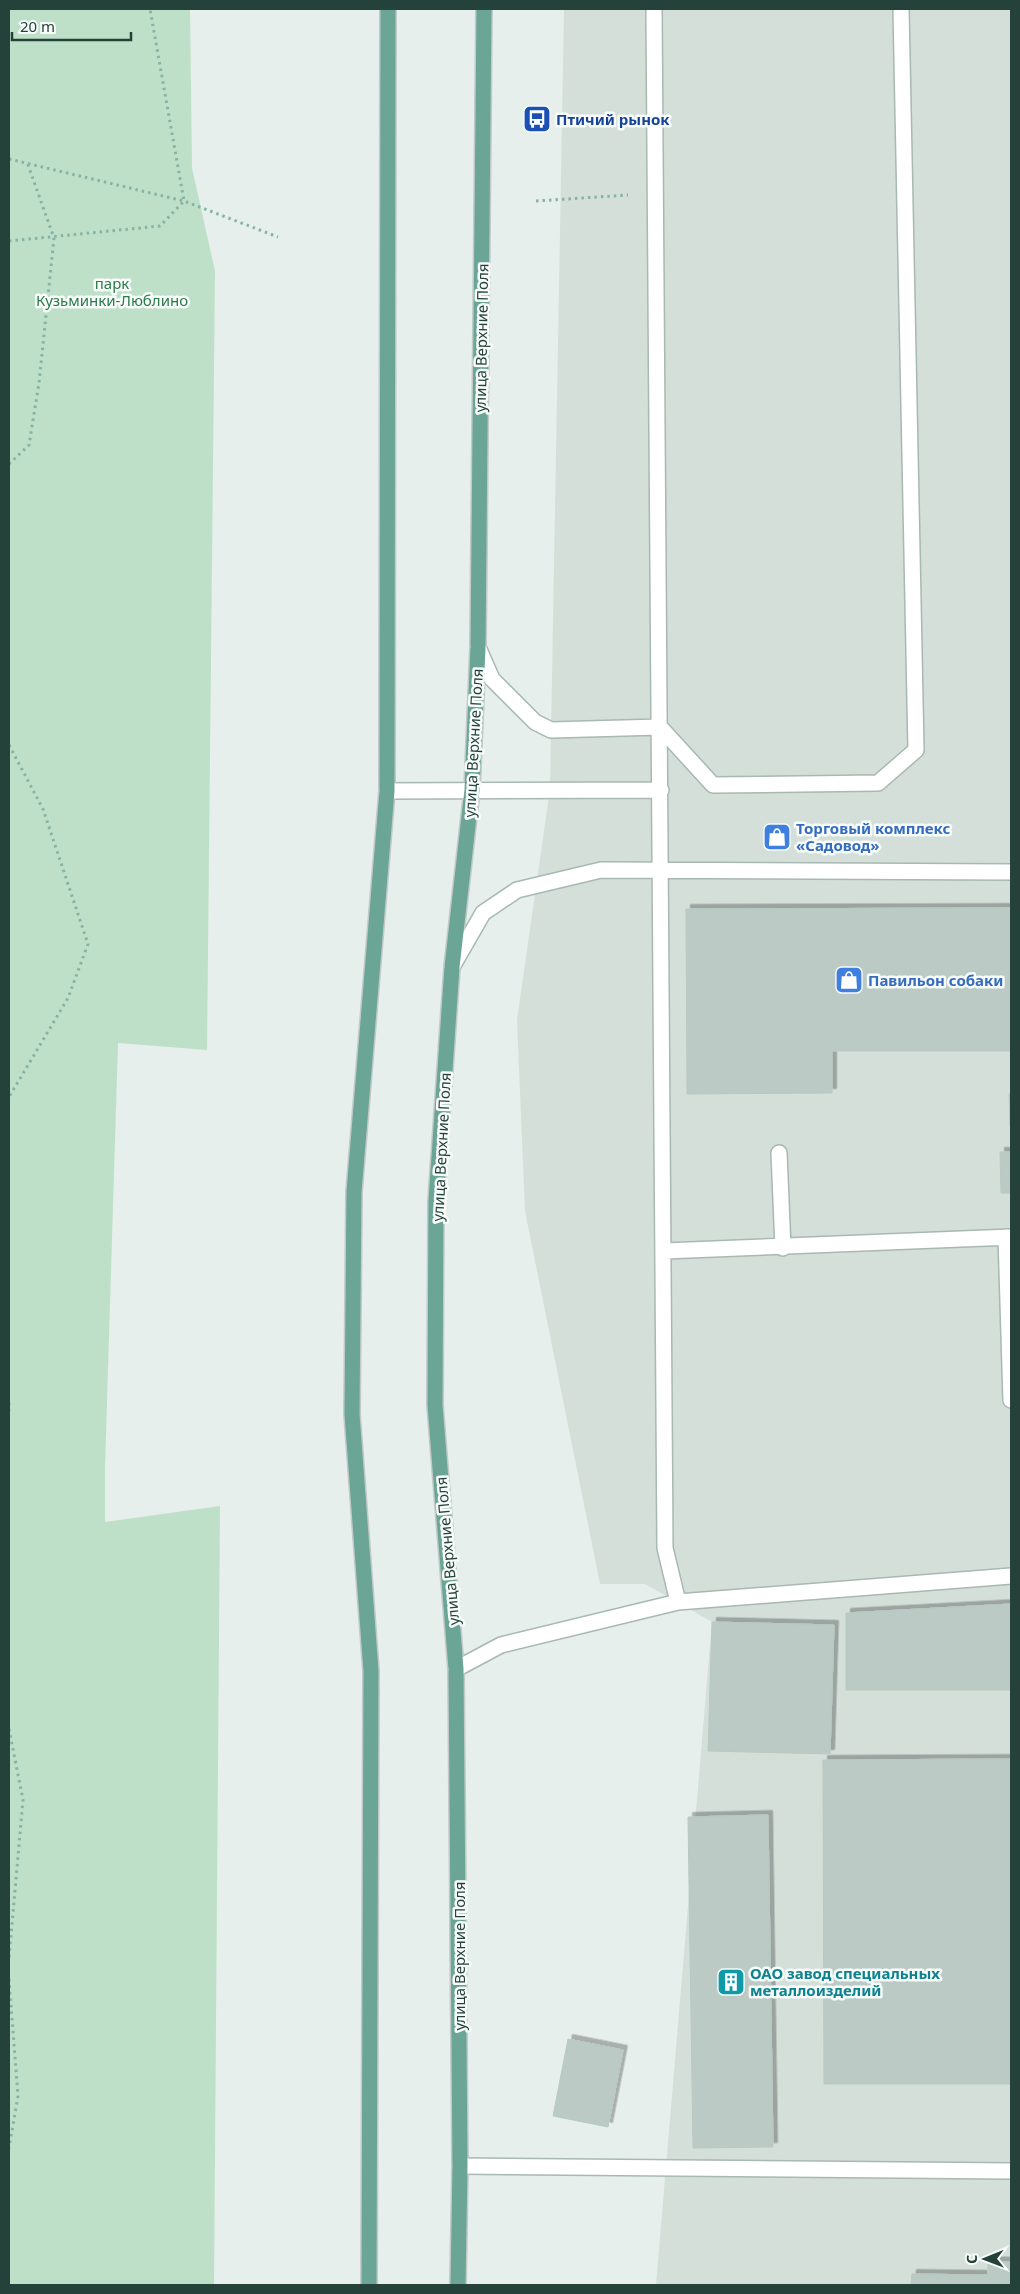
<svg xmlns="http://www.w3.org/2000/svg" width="1020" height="2294" viewBox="0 0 1020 2294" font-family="'Noto Sans',sans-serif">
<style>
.built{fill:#d4dfda}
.green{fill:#bfe0c8}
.building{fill:#bbcac4;stroke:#b8c9c2;filter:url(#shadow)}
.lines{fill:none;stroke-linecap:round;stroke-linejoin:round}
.minor-casing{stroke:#a8b8b2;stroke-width:18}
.major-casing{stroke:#c2cac8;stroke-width:18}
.path{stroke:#86b3a5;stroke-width:3;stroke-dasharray:2.5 4;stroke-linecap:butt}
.minor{stroke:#fff;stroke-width:15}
.major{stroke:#6aa596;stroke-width:15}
.labels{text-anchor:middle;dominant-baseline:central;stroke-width:5;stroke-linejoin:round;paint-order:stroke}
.transit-label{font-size:15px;font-weight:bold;fill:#164399;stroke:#f7fbf9;text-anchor:start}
.park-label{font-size:15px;fill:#2d7a4b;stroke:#f7fbf9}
.street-label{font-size:15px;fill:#24423a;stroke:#f7fbf9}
.shop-label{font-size:15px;font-weight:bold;fill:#366cbe;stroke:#f7fbf9;text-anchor:start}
.culture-label{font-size:15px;font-weight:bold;fill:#0d838f;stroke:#f7fbf9;text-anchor:start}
</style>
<defs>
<filter id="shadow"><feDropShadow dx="4.5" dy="-4.5" stdDeviation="0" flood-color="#0004"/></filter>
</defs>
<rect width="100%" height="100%" fill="#e6efeb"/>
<path class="built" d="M564 9H1011V2285H656L712 1622 645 1584H600L525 1211 517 1020 550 789Z"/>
<path class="green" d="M9 9H190L192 168 215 271 207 1050 118 1043 105 1468V1522L220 1506 214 2285H9Z"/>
<path class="building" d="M1011 908V1051H832V1093L687 1094 686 909Z
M1009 1094H1011V1126H1010Z
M1000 1152H1011V1193H1001Z
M1011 1604V1690H846V1613Z
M712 1622 834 1625 830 1754 708 1751Z
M1011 1759V2084H824L823 1760Z
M768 1815 773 2147 693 2148 688 1817Z
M568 2039 623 2050 608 2127 553 2116Z
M988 2261 1011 2262V2285H988Z
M912 2274 988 2275V2285H911Z"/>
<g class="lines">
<defs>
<path id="minor" d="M654 9 665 1548 678 1602
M478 647 492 679 535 722 551 730 660 727 713 785 878 783 916 750 901 9
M387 791 661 790
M452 967 483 913 517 890 601 870 1011 872
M779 1153 783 1248
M1006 1237 1011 1400
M664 1251 1011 1237
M456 1669 501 1645 678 1602 1011 1576
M460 2166 1011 2171"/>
<path id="major" d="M369 2285 371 1671 352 1414 354 1192 387 791 388 9
M458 2285 460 2166 456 1669 435 1405 436 1201 452 967 472 790 478 647 484 9"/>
</defs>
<use href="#minor" class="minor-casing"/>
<use href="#major" class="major-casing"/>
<path class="path" d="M9 159 184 201 278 237
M536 201 628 195
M9 241 160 226 184 201 150 9
M9 464 29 445 39 383 54 238 27 162
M9 745 43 809 88 944 68 998 9 1097
M9 1403V1411
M9 1729 23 1800 9 1958
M9 1979 18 2096 9 2148"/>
<use href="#minor" class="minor"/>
<use href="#major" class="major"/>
</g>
<defs>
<symbol id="bus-square" viewBox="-11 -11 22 22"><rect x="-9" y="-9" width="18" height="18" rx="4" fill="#1a4fb4" stroke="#f7fbf9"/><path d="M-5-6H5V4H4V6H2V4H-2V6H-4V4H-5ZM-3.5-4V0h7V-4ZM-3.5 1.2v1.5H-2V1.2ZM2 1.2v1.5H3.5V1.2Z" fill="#fff"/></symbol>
<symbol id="shop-square" viewBox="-11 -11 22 22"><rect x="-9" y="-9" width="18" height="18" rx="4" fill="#3f7fe0" stroke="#f7fbf9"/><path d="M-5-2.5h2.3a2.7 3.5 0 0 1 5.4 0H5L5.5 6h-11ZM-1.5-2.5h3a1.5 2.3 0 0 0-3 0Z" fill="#fff"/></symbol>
<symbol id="building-square" viewBox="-11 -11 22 22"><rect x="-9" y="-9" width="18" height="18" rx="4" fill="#0f9aa8" stroke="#f7fbf9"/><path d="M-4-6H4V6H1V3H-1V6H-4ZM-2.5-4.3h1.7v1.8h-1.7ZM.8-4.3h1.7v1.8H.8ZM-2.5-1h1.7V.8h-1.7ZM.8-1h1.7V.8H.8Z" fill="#fff"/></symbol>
</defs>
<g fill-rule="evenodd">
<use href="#bus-square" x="521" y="103" width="32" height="32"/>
<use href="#shop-square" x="761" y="821" width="32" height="32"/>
<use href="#shop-square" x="833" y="964" width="32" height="32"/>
<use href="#building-square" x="715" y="1966" width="32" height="32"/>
</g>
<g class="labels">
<g class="transit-label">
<text x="556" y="119">Птичий рынок</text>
</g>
<g class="park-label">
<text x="112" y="283">парк<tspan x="112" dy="17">Кузьминки-Люблино</tspan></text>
</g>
<g class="street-label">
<text transform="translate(481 338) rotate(-89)">улица Верхние Поля</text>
<text transform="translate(473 743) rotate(-87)">улица Верхние Поля</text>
<text transform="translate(441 1147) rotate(-87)">улица Верхние Поля</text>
<text transform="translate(447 1551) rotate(-95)">улица Верхние Поля</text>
<text transform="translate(459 1956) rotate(-90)">улица Верхние Поля</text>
</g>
<g class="shop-label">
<text x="796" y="828">Торговый комплекс<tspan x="796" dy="17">«Садовод»</tspan></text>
<text x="868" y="980">Павильон собаки</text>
</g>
<g class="culture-label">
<text x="750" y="1973">ОАО завод специальных<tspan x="750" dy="17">металлоизделий</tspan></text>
</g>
</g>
<rect width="1020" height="2294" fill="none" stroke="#24423a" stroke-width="20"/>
<g transform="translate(985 2259) rotate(269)" stroke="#f7fbf9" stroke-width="4" paint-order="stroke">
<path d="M0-4L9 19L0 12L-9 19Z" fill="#24423a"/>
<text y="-8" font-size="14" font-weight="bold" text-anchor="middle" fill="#24423a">С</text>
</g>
<path d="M12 32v8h119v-8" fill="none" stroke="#24423a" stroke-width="2.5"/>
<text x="20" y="32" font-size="15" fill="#24423a" stroke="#f7fbf9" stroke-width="4" paint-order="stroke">20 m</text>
</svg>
